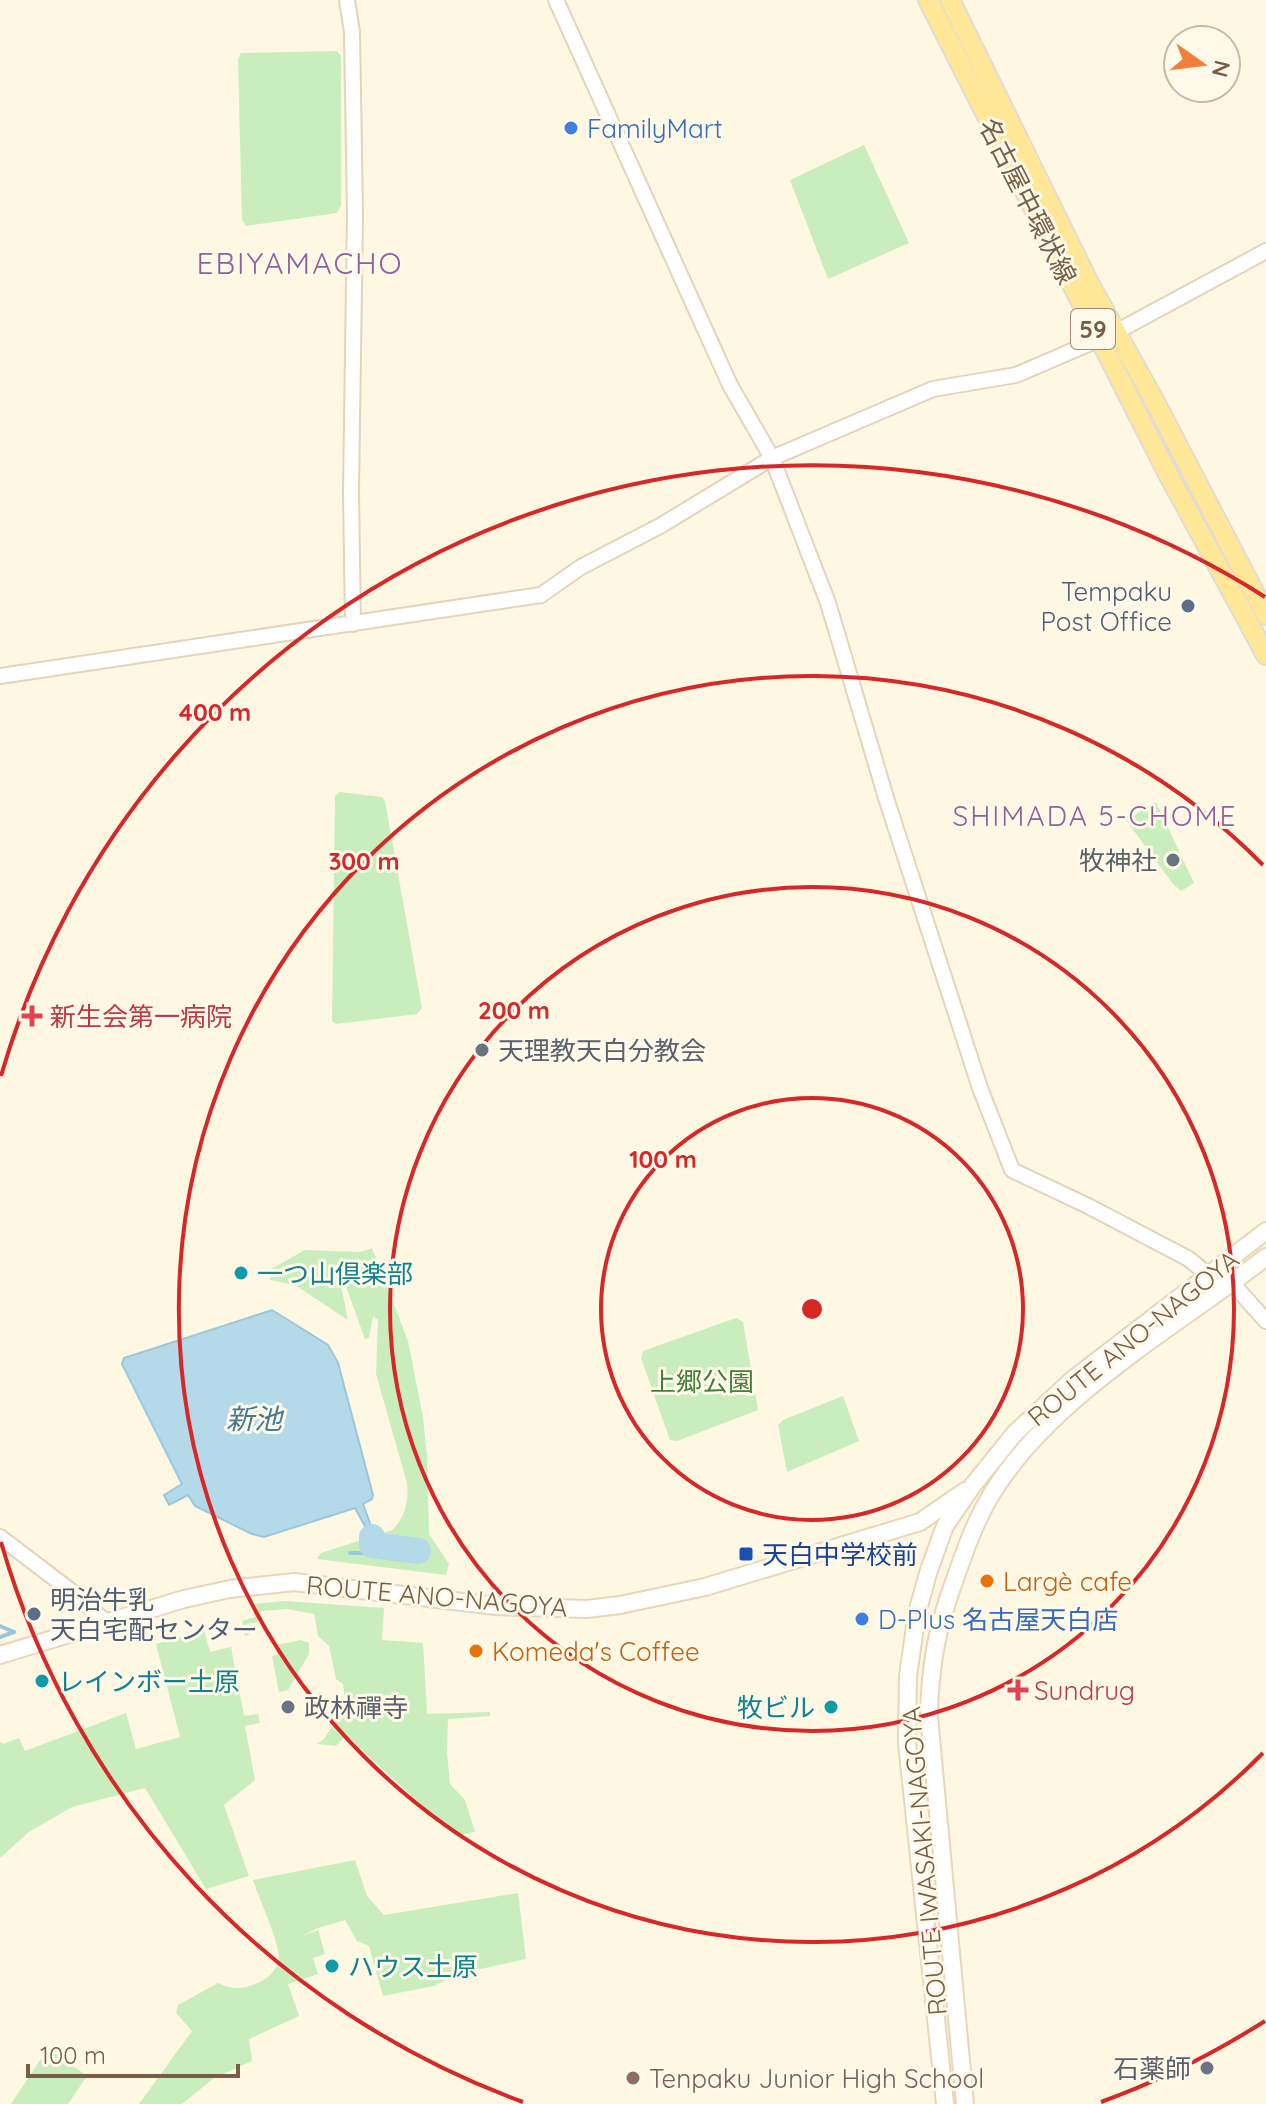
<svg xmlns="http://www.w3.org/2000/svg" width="1266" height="2104" viewBox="0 0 1266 2104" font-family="Quicksand,'Noto Sans JP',sans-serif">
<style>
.green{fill:#caedbe}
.water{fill:#b4dae9;stroke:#99c8dc;stroke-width:2}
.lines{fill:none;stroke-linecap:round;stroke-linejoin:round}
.stream{stroke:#99c8dc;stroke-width:4}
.river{stroke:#b4dae9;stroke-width:26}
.tertiary-casing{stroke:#e3d4bc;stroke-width:18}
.secondary-casing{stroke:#e9d6b9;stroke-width:20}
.primary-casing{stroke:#e1dcd6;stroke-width:22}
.tertiary{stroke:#fff;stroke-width:14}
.secondary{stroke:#fff;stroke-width:16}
.primary{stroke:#ffe797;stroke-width:18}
.ring{fill:none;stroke:#d62828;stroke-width:4}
.shop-dot{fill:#3f7fe0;stroke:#fff9e9;stroke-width:3}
.service-dot{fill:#5c6f8a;stroke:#fff9e9;stroke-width:3}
.worship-dot{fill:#6b7280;stroke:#fff9e9;stroke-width:3}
.health-dot{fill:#e0444e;stroke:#fff9e9;stroke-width:3}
.culture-dot{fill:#0f9aa8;stroke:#fff9e9;stroke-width:3}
.transit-dot{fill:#1a4fb4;stroke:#fff9e9;stroke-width:3}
.food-dot{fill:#e8710a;stroke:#fff9e9;stroke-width:3}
.education-dot{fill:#8d6e63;stroke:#fff9e9;stroke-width:3}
.labels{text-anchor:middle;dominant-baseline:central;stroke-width:6;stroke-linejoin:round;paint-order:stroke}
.shield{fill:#fff9e9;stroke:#a08c76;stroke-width:2}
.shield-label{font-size:24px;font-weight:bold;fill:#775e45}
.shop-label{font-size:26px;fill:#366cbe;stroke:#fff9e9;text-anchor:start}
.street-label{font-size:26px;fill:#775e45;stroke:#fff9e9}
.service-label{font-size:26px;fill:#4e5e75;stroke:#fff9e9;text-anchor:end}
.worship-label{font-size:26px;fill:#5b616d;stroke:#fff9e9;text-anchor:end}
.health-label{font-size:26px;fill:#be3a42;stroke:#fff9e9;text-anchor:start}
.culture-label{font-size:26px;fill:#0d838f;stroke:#fff9e9;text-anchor:start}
.park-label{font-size:26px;fill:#467e3c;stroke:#fff9e9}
.transit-label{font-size:26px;fill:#164399;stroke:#fff9e9;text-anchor:start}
.food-label{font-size:26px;fill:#c56008;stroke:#fff9e9;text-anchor:start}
.education-label{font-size:26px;fill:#785e54;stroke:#fff9e9;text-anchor:start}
.neighbourhood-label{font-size:28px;letter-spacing:2px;fill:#90609b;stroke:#fff9e9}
.water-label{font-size:28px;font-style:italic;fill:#407a94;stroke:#fff9e9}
.quarter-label{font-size:30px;letter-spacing:2px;fill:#90609b;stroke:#fff9e9}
.centre{fill:#d62828;stroke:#fff9e9;stroke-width:4}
.ring-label{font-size:24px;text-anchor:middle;font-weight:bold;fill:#d62828;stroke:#fff9e9;stroke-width:6;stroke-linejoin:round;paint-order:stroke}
</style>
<rect width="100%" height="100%" fill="#fef7e1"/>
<path class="green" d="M337 51 341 56V205L337 213 246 226 242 220 238 59 241 53Z
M864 145 909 243 828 279 790 180Z
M340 792 382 797 385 801 422 1008 417 1014 336 1024 332 1021 335 796Z
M1156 802 1194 883 1181 891 1173 884 1126 820Z
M372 1248 408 1341 423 1417 427 1457 429 1534 449 1564 446 1575 317 1559 321 1553 392 1530C405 1518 409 1501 407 1483L376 1374 378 1320 373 1316 369 1338 365 1339 341 1273 336 1278 342 1290 348 1320 295 1285 270 1280 271 1269 305 1250 360 1252Z
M736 1318 743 1322 758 1410 677 1441 670 1440 641 1358 643 1351Z
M843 1396 859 1441 787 1472 778 1425 783 1420Z
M285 1601 384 1608 382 1640 423 1643 427 1714 490 1712V1716L448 1719 447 1753 450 1784 465 1800 475 1832 455 1836 346 1735 336 1746 317 1744 324 1739 346 1705 343 1684 336 1679 329 1646 318 1636 314 1614 287 1609 261 1611V1621L247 1624 249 1635 245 1636 242 1621 255 1617 254 1604Z
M204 1630 210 1652 231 1647 244 1716 258 1714 260 1723 245 1726 255 1780 224 1805 249 1876 206 1889 145 1788 72 1807 29 1832 0 1858V1742L3 1744 19 1738 25 1751 126 1713 136 1749 180 1737 156 1644Z
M301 1640 309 1643V1654L288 1690 279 1692 272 1656 277 1655 276 1645Z
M355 1860 367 1896 384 1915 518 1893 526 1959 458 1974 434 1986 383 1996 369 1946 357 1941 345 1920 318 1928 300 1937 318 1930 325 1954 313 1958 318 1974 288 1984 299 2016 249 2039 252 2061 214 2078 182 2104H139L192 2031 176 2013 178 2005 218 1983C231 1989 241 1990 255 1984 266 1980 277 1972 279 1958 280 1944 258 1896 253 1880Z
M48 2048 87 2076 68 2104H11Z"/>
<path class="water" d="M272 1310 328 1345 338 1363 373 1495 372 1499 363 1504 371 1526 366 1528 355 1508 264 1537 252 1534 195 1506 188 1495 169 1505 164 1495 182 1484 122 1364 124 1358Z"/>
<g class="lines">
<path class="stream" d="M350 1553H383
M0 1626 14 1632
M0 1637 14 1632"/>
<path class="river" d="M372 1537V1545L418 1551"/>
<defs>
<path id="tertiary" d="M347 0 352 32 355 215 351 492 353 624
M1266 251 1116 332 1016 375 933 389 772 458 828 603 887 801 980 1088 1012 1170 1088 1206 1189 1259 1208 1275 1232 1283 1266 1321
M0 676 541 595 581 567 660 526 772 458 730 385 556 0
M0 1537 71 1591 105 1621"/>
<path id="secondary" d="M0 1655 184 1599 230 1589 294 1582 496 1606 587 1609 620 1605 705 1587 920 1522 965 1491
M945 2104 907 1743 908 1676 917 1613 929 1570 945 1526 973 1485 1015 1433 1072 1380 1266 1231
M965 2104 929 1716C930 1664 937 1628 955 1579 965 1550 975 1522 991 1495 1051 1396 1176 1327 1266 1257"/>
<path id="primary" d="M928 0 1168 474 1266 655
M950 0 1088 281 1154 400 1266 615"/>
</defs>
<use href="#tertiary" class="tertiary-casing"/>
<use href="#secondary" class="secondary-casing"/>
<use href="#primary" class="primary-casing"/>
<use href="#tertiary" class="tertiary"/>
<use href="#secondary" class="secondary"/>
<use href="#primary" class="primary"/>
</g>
<g class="ring">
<circle cx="812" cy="1309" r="211"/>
<circle cx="812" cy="1309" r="422"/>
<path d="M1263 1753A633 633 0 1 1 1263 865"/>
<path d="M1265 2021A844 844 0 0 1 1101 2102M523 2102A844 844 0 0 1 1 1542M1 1076A844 844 0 0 1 1265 597"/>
</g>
<g class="shop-dot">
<circle cx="571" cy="128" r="8"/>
<circle cx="862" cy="1619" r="8"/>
</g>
<g class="service-dot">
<circle cx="1188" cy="606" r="8"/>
<circle cx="34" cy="1614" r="8"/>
</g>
<g class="worship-dot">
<circle cx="1173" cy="860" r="8"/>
<circle cx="482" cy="1050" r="8"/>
<circle cx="288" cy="1707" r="8"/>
<circle cx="1207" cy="2068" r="8"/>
</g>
<g class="health-dot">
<path d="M28 1004h8v8h8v8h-8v8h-8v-8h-8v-8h8z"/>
<path d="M1014 1678h8v8h8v8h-8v8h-8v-8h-8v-8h8z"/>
</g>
<g class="culture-dot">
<circle cx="241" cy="1273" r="8"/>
<circle cx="42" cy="1681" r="8"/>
<circle cx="831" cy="1707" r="8"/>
<circle cx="332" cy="1966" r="8"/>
</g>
<rect class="transit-dot" x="738" y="1546" width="16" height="16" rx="4"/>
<g class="food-dot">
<circle cx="987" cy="1581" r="8"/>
<circle cx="476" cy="1651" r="8"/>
</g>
<circle class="education-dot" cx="633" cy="2078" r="8"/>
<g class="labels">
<rect class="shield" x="1071" y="309" width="44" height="40" rx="6"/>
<g class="shield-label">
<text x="1093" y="329">59</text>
</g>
<g class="shop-label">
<text x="587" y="128">FamilyMart</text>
<text x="878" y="1619">D-Plus 名古屋天白店</text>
</g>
<g class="street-label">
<text transform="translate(1028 201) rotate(63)">名古屋中環状線</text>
<text transform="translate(1133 1338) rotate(-39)">ROUTE ANO-NAGOYA</text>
<text transform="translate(437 1596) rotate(5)">ROUTE ANO-NAGOYA</text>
<text transform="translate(924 1861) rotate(-95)">ROUTE IWASAKI-NAGOYA</text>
</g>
<g class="service-label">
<text x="1172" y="591">Tempaku<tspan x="1172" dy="30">Post Office</tspan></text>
<text x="50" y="1599" text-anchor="start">明治牛乳<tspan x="50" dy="30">天白宅配センター</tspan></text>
</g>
<g class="worship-label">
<text x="1157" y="860">牧神社</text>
<text x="498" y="1050" text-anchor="start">天理教天白分教会</text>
<text x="304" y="1707" text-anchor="start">政林禪寺</text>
<text x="1191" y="2068">石薬師</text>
</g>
<g class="health-label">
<text x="50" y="1016">新生会第一病院</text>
<text x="1034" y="1690">Sundrug</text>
</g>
<g class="culture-label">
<text x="257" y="1273">一つ山倶楽部</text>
<text x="58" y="1681">レインボー土原</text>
<text x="815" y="1707" text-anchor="end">牧ビル</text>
<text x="348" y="1966">ハウス土原</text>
</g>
<g class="park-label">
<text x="702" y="1381">上郷公園</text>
</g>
<g class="transit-label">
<text x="762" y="1554">天白中学校前</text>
</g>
<g class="food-label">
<text x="1003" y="1581">Largè cafe</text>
<text x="492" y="1651">Komeda's Coffee</text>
</g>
<g class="education-label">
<text x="649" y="2078">Tenpaku Junior High School</text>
</g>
<g class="neighbourhood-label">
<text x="1095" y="815">SHIMADA 5-CHOME</text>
</g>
<g class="water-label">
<text x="254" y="1418">新池</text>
</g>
<g class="quarter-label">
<text x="300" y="263">EBIYAMACHO</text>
</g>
</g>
<circle cx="812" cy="1309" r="12" class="centre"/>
<g class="ring-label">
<text x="215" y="721">400 m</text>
<text x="364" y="870">300 m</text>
<text x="514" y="1019">200 m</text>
<text x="663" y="1168">100 m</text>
</g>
<g transform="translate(1202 64) rotate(104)"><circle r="38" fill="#fff9e9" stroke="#c9bba7" stroke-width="2"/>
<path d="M0-6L14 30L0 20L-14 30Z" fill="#f37e3b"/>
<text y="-12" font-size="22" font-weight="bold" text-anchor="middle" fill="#775e45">N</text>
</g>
<path d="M28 2064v12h210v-12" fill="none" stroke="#775e45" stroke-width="4"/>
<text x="40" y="2064" font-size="24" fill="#775e45" stroke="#fff9e9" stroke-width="6" paint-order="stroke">100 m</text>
</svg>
